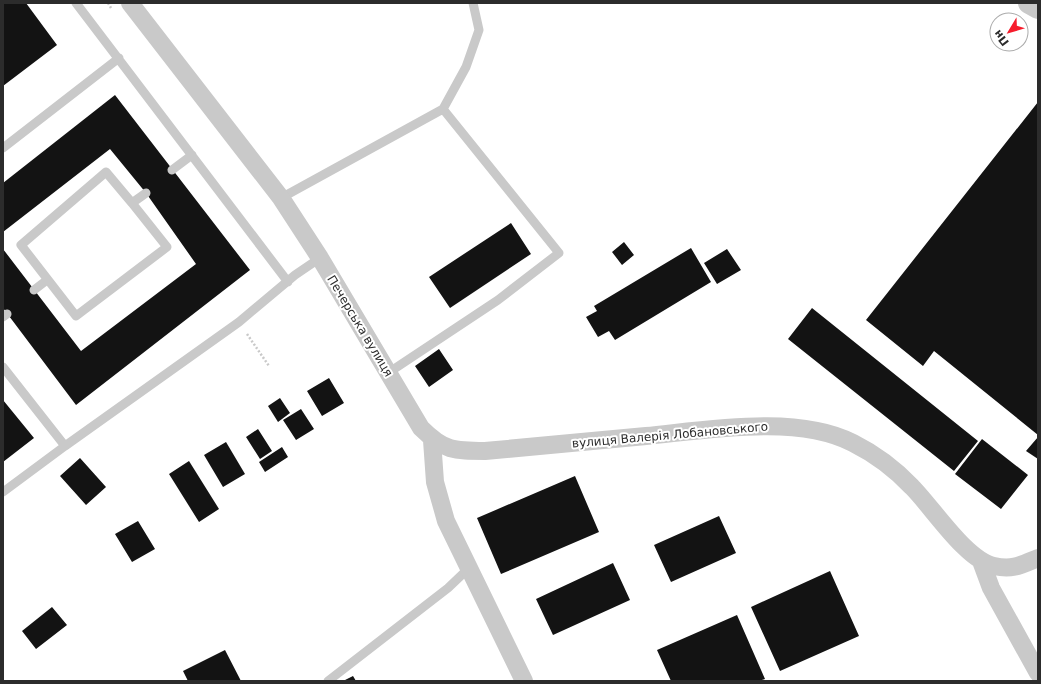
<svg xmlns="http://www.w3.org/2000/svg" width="1041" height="684" viewBox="0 0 1041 684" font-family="'DejaVu Sans',sans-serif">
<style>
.building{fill:#131313}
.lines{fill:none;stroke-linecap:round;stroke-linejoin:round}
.path{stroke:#c9c9c9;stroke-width:2.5;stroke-dasharray:2 2;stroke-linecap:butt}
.service{stroke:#c9c9c9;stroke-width:9}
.minor{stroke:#c9c9c9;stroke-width:18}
.tertiary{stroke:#c9c9c9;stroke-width:22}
.labels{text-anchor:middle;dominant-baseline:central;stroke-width:4;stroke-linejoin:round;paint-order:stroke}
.street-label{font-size:12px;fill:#2c2c2c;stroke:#fff}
</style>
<rect width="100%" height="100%" fill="#fff"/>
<path class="building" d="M3 3H26L57 45 3 86Z
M115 95 250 270 76 405 3 308V249L81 351 196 264 146 193 110 149 3 232V183Z
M1038 102V435L934 351 923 366 866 320Z
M511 223 531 254 450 308 429 277Z
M624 242 634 255 622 265 612 252Z
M691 248 711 282 615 340 609 331 598 337 586 317 597 311 594 306Z
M727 249 741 270 717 284 704 263Z
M812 308 978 441 954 471 788 339Z
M439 349 453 370 429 387 415 366Z
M329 378 344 403 322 416 307 391Z
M280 398 290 413 278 422 268 406Z
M3 400 34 438 3 462Z
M301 409 314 429 296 440 283 420Z
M258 429 272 451 260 459 246 437Z
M1038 437V459L1026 451Z
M982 439 1028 475 1001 509 955 474Z
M226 442 245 474 223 487 204 455Z
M282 447 288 457 265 472 259 462Z
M80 458 106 487 86 505 60 476Z
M189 461 219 509 199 522 169 474Z
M575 476 599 532 501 574 477 518Z
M719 516 736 553 671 582 654 545Z
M138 521 155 549 132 562 115 534Z
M613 563 630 600 553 635 536 599Z
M830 571 859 636 780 671 751 607Z
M52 607 67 625 36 649 22 631Z
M737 615 765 679 759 681H671L657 650Z
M225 650 241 681H188L183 671Z
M353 676 356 681H343Z"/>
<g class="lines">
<path class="path" d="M108 3 111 8
M247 334 269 366"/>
<path class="service" d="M76 3 288 282
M3 148 119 58
M172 170 192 155
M281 198 443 109 466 67 479 30 473 3
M132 203 106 172 21 245 76 316 167 247 132 203 146 193
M34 290 47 280
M3 317 7 314
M3 367 65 446 239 322 295 275 320 258
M388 373 498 300 559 253 443 109
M3 492 65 446
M328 681 448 588 469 568"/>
<path class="minor" d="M130 3 281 198 320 258 421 428C444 451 454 451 485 451 538 446 592 441 646 436 707 430 798 414 853 443 875 454 895 469 912 487 933 508 966 560 994 566 1013 570 1021 565 1038 558
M432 440 435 482 446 521 524 681
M981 561 991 588 1038 673"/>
<path class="tertiary" d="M1029 3 1038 8"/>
</g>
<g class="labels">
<g class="street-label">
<text transform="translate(360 326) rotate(59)">Печерська вулиця</text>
<text transform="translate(670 435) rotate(-5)">вулиця Валерія Лобановського</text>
</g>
</g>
<rect width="1041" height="684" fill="none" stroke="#2c2c2c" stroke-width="8"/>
<g transform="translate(1009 32) rotate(232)"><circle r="19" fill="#ffffff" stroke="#ababab"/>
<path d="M0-3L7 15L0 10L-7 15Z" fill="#f61c2c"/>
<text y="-6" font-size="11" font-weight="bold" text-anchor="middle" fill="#2c2c2c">Пн</text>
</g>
</svg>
